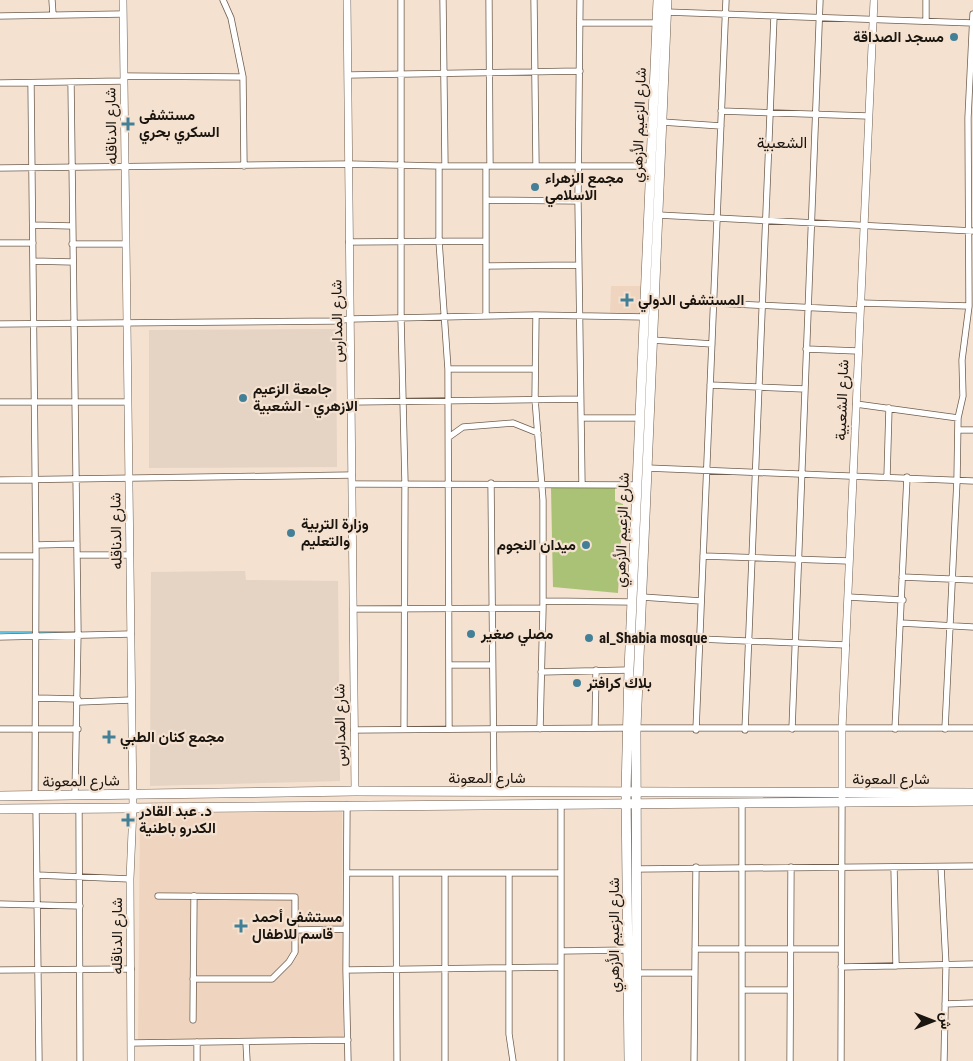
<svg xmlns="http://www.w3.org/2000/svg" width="973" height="1061" viewBox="0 0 973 1061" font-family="'Roboto Condensed',Vazirmatn,sans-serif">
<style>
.built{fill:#efd5bf}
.education{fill:#e5d3c3}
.green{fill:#a9c276}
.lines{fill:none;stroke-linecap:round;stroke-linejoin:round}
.stream{stroke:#5fc4e5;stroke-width:2}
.minor-casing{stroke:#6f5e4f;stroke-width:7}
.tertiary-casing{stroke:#6f5e4f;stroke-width:8}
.primary-casing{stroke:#6f5e4f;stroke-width:10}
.trunk-casing{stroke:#6f5e4f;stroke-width:10}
.minor{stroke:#fff;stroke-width:5.5}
.tertiary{stroke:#fff;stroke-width:7}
.primary{stroke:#fff;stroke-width:9}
.trunk{stroke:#fff;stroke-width:9}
.poi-dot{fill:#438097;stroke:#f4e1d0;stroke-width:2}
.labels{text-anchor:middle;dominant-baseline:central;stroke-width:4.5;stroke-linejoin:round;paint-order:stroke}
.poi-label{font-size:15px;font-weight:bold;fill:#1b150f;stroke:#f4e1d0;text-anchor:start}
.street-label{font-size:15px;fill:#1b150f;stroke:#f4e1d0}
.neighbourhood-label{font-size:16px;fill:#1b150f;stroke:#f4e1d0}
</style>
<rect width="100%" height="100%" fill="#f4e1d0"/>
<path class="built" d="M611 286H645L643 314H610Z
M342 811 343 1038 138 1040 140 814Z"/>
<path class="education" d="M336 329 337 467 149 468V330Z
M245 571 246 580 338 581 340 781 150 786 151 572Z"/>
<path class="green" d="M615 487V501L623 504 618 593 553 587 551 488Z"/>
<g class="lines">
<path class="stream" d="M0 632H78"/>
<defs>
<path id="minor" d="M52 0 53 15
M401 0V318L405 483 404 729
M443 0 445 166
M489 0 490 166
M534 0 536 165
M580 0 578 201 582 485
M666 12 973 23
M0 16 123 14
M926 21V0
M580 23H657
M349 75 580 71
M125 76 243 77 231 18 223 0
M243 77 244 166
M71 82 78 632 75 795
M0 83 124 81
M31 83 36 556 35 796
M721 111 868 116
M662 122 721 126
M439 166V241L448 369 449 728
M486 167V316
M0 168 349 164 439 166H651
M486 200 578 201
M658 215 973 231
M33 225 72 226
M349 242 486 241
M0 243H33
M72 244H126
M33 261 73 262
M486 266 578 265
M714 303 860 310
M860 303 969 306
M536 315 535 399 543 500V601
M0 324 336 321 350 319 536 315 645 317
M652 340 712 344
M806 349 858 351
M448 369H535
M710 385 805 389
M0 402H128
M352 402 580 399
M856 404 958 418
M581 418H641
M958 430H973
M449 437 463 427 513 423 538 433
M647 468 973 481
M887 477 889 408
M0 480 352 475
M491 483 494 791
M352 484 638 485
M36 545 77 544
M77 555H130
M0 556H36
M703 556 849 561
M902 577 973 580
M642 597 701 601
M848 597 903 600
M353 609 543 608V601L633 602
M901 623 973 627
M0 637 131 634
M700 639 846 645
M450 665H492
M541 672 629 670
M36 698 78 699 79 702 131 700
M595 728 596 670
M636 728H973
M0 729H78
M540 729 543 608
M792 729 820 0
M895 729 907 477
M945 729 957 480 958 418 963 396 962 360 969 306 968 118 973 14
M354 730 627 728
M696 730 726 0
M745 730 774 16
M742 802V1061
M561 804V1061
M347 805 346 970 348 1061
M36 808 39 1061
M79 808 80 1061
M894 867 896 966
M941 867 946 965 944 1061
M636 869 973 866
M347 873H561
M396 873 397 1061
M509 873V1034L513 1061
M445 874V1061
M37 875 130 879
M158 896 295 897V952L289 962 272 979H193
M0 904 80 906
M296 930 346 929
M695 949H841
M561 951 628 950
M841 967 973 964
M0 970 131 969
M346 970 561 967
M637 973H695
M742 990H790
M945 1004 973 1003
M193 1020 194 896
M197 1042V1061
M246 1042 247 1061
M131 1043 348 1040
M694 1061 696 867
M790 1061 791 867
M841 1061 842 801"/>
<path id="tertiary" d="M123 0 133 808 130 879 131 1061
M347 0 355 791
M842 796V729L874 0"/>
<path id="primary" d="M629 1061 626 792 629 670 658 0
M637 1061 636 728 667 0"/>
<path id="trunk" d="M0 796 355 791 973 793
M0 809 973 801"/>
</defs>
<use href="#minor" class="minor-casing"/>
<use href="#tertiary" class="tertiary-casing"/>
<use href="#primary" class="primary-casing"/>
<use href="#trunk" class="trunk-casing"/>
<use href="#minor" class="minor"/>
<use href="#tertiary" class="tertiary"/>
<use href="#primary" class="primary"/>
<use href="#trunk" class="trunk"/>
</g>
<g class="poi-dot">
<circle cx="954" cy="37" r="5"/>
<path d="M125.5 116.5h5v5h5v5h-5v5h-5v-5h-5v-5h5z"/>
<circle cx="535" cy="187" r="5"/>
<path d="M624.5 292.5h5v5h5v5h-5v5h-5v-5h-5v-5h5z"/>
<circle cx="243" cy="398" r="5"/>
<circle cx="291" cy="533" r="5"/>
<circle cx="586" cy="545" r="5"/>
<circle cx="471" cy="634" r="5"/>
<circle cx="589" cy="638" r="5"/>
<circle cx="577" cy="683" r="5"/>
<path d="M106.5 729.5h5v5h5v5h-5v5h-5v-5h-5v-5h5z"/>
<path d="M125.5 812.5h5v5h5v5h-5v5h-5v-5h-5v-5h5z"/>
<path d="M238.5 918.5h5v5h5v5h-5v5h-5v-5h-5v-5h5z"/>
</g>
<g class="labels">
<g class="poi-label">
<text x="944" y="37" text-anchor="end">مسجد الصداقة</text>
<text x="139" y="115">مستشفى<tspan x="139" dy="17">السكري بحري</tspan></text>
<text x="545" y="178">مجمع الزهراء<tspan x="545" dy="17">الاسلامي</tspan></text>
<text x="638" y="300">المستشفى الدولي</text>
<text x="253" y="389">جامعة الزعيم<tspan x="253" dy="17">الازهري - الشعبية</tspan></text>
<text x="301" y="524">وزارة التربية<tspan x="301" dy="17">والتعليم</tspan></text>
<text x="576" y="545" text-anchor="end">ميدان النجوم</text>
<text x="481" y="634">مصلي صغير</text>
<text x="599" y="638">al_Shabia mosque</text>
<text x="587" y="683">بلاك كرافتر</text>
<text x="120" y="737">مجمع كنان الطبي</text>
<text x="139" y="811">د. عبد القادر<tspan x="139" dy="17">الكدرو باطنية</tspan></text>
<text x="252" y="917">مستشفى أحمد<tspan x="252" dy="17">قاسم للاطفال</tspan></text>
</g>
<g class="street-label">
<text transform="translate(639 125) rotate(-88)">شارع الزعيم الأزهري</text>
<text transform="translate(111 126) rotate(-91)">شارع الدناقله</text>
<text transform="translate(337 321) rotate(-91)">شارع المدارس</text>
<text transform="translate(842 400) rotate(-88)">شارع الشعبية</text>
<text transform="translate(622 530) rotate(-88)">شارع الزعيم الأزهري</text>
<text transform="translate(116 531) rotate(-91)">شارع الدناقله</text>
<text transform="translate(340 725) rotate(-91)">شارع المدارس</text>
<text x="487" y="778">شارع المعونة</text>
<text x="891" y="779">شارع المعونة</text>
<text transform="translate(81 781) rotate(-1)">شارع المعونة</text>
<text transform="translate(614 935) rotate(-90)">شارع الزعيم الأزهري</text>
<text transform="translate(117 936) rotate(-90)">شارع الدناقله</text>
</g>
<g class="neighbourhood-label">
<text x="782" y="142">الشعبية</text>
</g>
</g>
<g transform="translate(933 1021) rotate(90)" stroke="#f4e1d0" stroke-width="4" paint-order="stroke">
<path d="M0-4L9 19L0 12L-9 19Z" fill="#1b150f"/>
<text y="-8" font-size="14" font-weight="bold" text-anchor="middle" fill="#1b150f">ش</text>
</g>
</svg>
